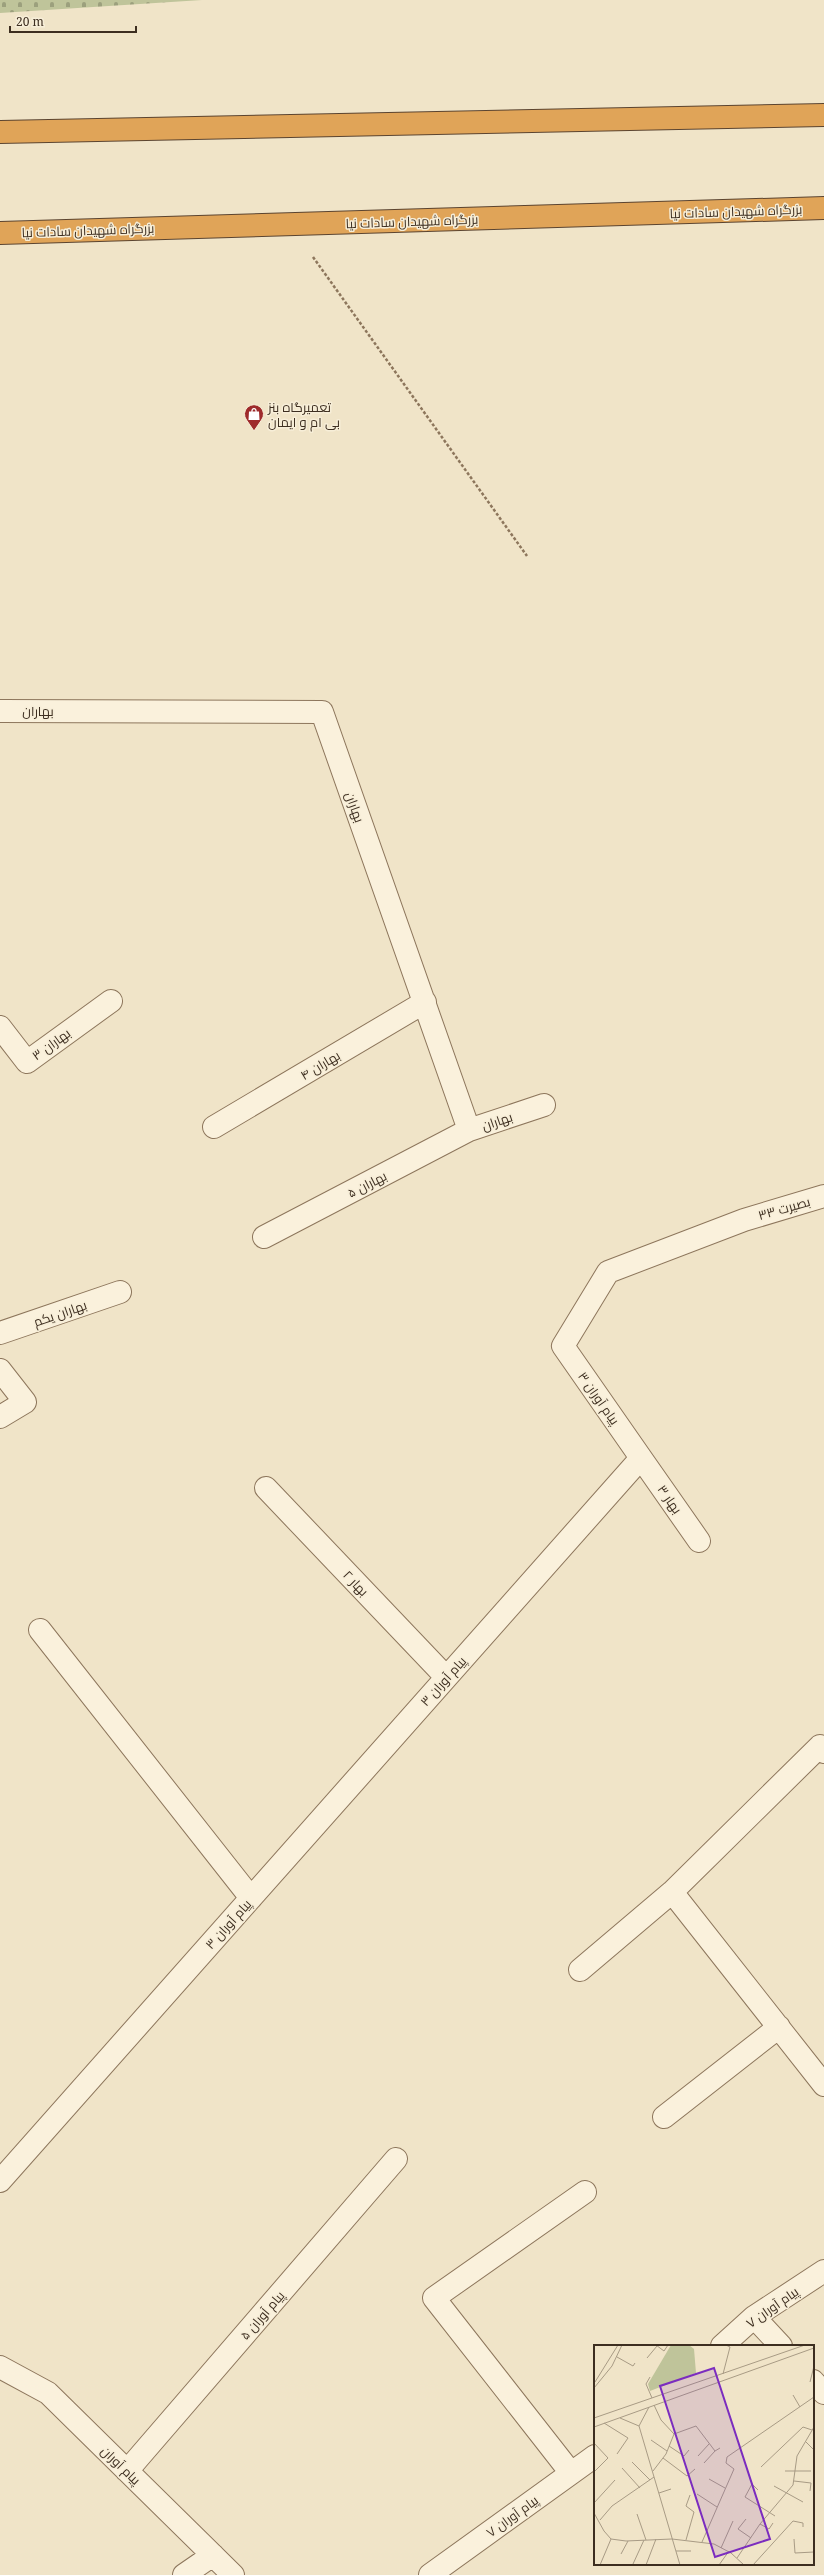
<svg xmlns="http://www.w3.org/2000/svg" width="824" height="2575" viewBox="0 0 824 2575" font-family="'Noto Serif',Cairo,serif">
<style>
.cemetery{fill:url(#cemetery-stones)}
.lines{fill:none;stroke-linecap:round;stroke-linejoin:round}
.street-casing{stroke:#8d765c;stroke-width:24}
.highway-casing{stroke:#5b4430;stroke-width:24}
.path{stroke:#8d765c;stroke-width:2.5;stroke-dasharray:3 2;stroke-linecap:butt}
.street{stroke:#faf1dc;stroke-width:22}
.highway{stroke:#e0a458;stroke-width:22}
.labels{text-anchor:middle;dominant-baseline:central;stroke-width:3;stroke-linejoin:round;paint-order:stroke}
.street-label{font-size:13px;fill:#3d2e20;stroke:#f7eed8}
.poi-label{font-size:13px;fill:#3d2e20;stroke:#f7eed8;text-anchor:start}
.inset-road{fill:none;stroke:#a89b85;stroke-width:1}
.view{fill:#7b2cbf;fill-opacity:0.15;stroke:#7b2cbf;stroke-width:2}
.inset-edge{fill:none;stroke:#3d2e20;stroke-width:2}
</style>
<defs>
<pattern id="cemetery-stones" width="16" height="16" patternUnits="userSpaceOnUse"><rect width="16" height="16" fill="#bfc49a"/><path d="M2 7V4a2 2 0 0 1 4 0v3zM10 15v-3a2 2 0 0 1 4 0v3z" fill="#9ca07d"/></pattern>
</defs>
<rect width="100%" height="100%" fill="#f0e4c8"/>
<path class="cemetery" d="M0 0H202L0 13Z"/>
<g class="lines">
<defs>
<path id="street" d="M0 711 322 712 469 1130 544 1105
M0 1027 27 1062 111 1001
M214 1127 425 1002
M264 1237 469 1130
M0 1333 120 1292
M0 1370 25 1402 0 1417
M641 1458 699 1541
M266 1488 446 1677
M40 1630 251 1898
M824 1752 820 1746 672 1892 824 2085
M580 1970 672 1892
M664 2117 779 2027
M0 2181 641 1458 563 1346 608 1272 744 1220 824 1196
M754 2317 781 2346
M722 2346 754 2317 824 2271
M0 2367 48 2393 233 2575
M813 2381 824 2393
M127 2471 396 2159
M571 2473 434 2298 585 2192
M184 2575 213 2555
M430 2575 595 2456"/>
<path id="highway" d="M0 132 824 115
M0 233 824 208"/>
</defs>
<use href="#street" class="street-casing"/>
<use href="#highway" class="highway-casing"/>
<path class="path" d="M313 257 527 556"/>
<use href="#street" class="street"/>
<use href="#highway" class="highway"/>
</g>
<defs>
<symbol id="shop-pin" viewBox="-11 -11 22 30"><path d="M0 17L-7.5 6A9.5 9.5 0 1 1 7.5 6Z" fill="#9e2a2b" stroke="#f7eed8"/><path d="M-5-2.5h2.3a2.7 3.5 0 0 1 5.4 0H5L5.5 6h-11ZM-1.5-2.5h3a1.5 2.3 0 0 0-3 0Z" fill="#fff"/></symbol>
</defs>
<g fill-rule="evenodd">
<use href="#shop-pin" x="243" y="403" width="22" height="30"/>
</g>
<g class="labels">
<g class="street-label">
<text transform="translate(736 211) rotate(-2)">بزرگراه شهیدان سادات نیا</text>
<text transform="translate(412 221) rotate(-2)">بزرگراه شهیدان سادات نیا</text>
<text transform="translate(88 230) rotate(-2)">بزرگراه شهیدان سادات نیا</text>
<text x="38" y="711">بهاران</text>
<text transform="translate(355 807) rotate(70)">بهاران</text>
<text transform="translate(51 1044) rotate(-36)">بهاران ۳</text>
<text transform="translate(320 1065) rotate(-31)">بهاران ۴</text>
<text transform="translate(497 1121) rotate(-19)">بهاران</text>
<text transform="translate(367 1184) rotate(-27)">بهاران ۵</text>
<text transform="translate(784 1208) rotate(-16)">بصیرت ۳۳</text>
<text transform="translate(60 1313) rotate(-19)">بهاران یکم</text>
<text transform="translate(599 1398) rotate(55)">پیام آوران ۳</text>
<text transform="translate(670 1499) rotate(55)">بهار ۳</text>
<text transform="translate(356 1583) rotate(46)">بهار ۲</text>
<text transform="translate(443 1681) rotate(-48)">پیام آوران ۳</text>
<text transform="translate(228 1924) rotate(-48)">پیام آوران ۳</text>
<text transform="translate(772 2307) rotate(-35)">پیام آوران ۷</text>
<text transform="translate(262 2315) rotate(-49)">پیام آوران ۵</text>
<text transform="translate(121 2465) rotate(44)">پیام آوران</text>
<text transform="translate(512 2516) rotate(-36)">پیام آوران ۷</text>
</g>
<g class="poi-label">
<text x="268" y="407">تعمیرگاه بنز<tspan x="268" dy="15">بی ام و ایمان</tspan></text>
</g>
</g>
<g transform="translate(594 2345)">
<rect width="220" height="220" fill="#f0e4c8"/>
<path d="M77 0H95L100 4 102 28 56 46 54 39Z" fill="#bfc49a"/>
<path class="inset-road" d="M62 0 70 6 74 0M23 12 39 21 41 18M53 13 63 1M129 29 136 2 132 0M56 32 52 39 58 53M1 37 24 0M216 37 220 21M0 43 18 21 28 0M199 50 206 62M60 60 67 75 80 89M0 73 211 0M26 73 45 81M10 78 34 93 23 109M45 81 86 220M45 81 55 62M0 82 220 3M57 95 73 106M211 96 220 105M0 98 14 113 0 127M75 101 90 111 95 105M104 111 115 99M69 113 93 131 101 124M38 117 56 135M110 118 121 106M167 122 209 82 218 85M28 123 46 143M59 126 72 109 80 89 102 81 121 106 126 103M191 126H217M115 134 131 143M200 136 217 138 216 146M180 141 209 157M164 145 158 139 151 152 181 171M65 148 77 144M103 149 123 162M0 158 21 135M0 168 10 186 17 194 32 196 78 194 120 199 137 208 150 220M43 169 52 195M152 174 144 184 157 193M6 175 18 161 60 132M166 179 175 184 179 178M200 194 201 208 220 207M92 195 100 167 92 161 96 150M108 197 140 124 132 118 133 112 220 52M127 203 139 176M82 206H97M27 209 34 196M143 213 166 179 199 140 203 111 220 82M39 219 50 195M6 220 17 194M52 220 62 194M125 220 135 206M159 220 199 176 209 178V182"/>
<path class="view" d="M120 23 176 194 121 212 66 41Z"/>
<rect width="220" height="220" class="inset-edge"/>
</g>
<path d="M10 26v6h126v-6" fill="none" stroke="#3d2e20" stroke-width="2"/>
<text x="16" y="26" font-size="12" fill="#3d2e20" stroke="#f7eed8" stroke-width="3" paint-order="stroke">20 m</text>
</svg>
